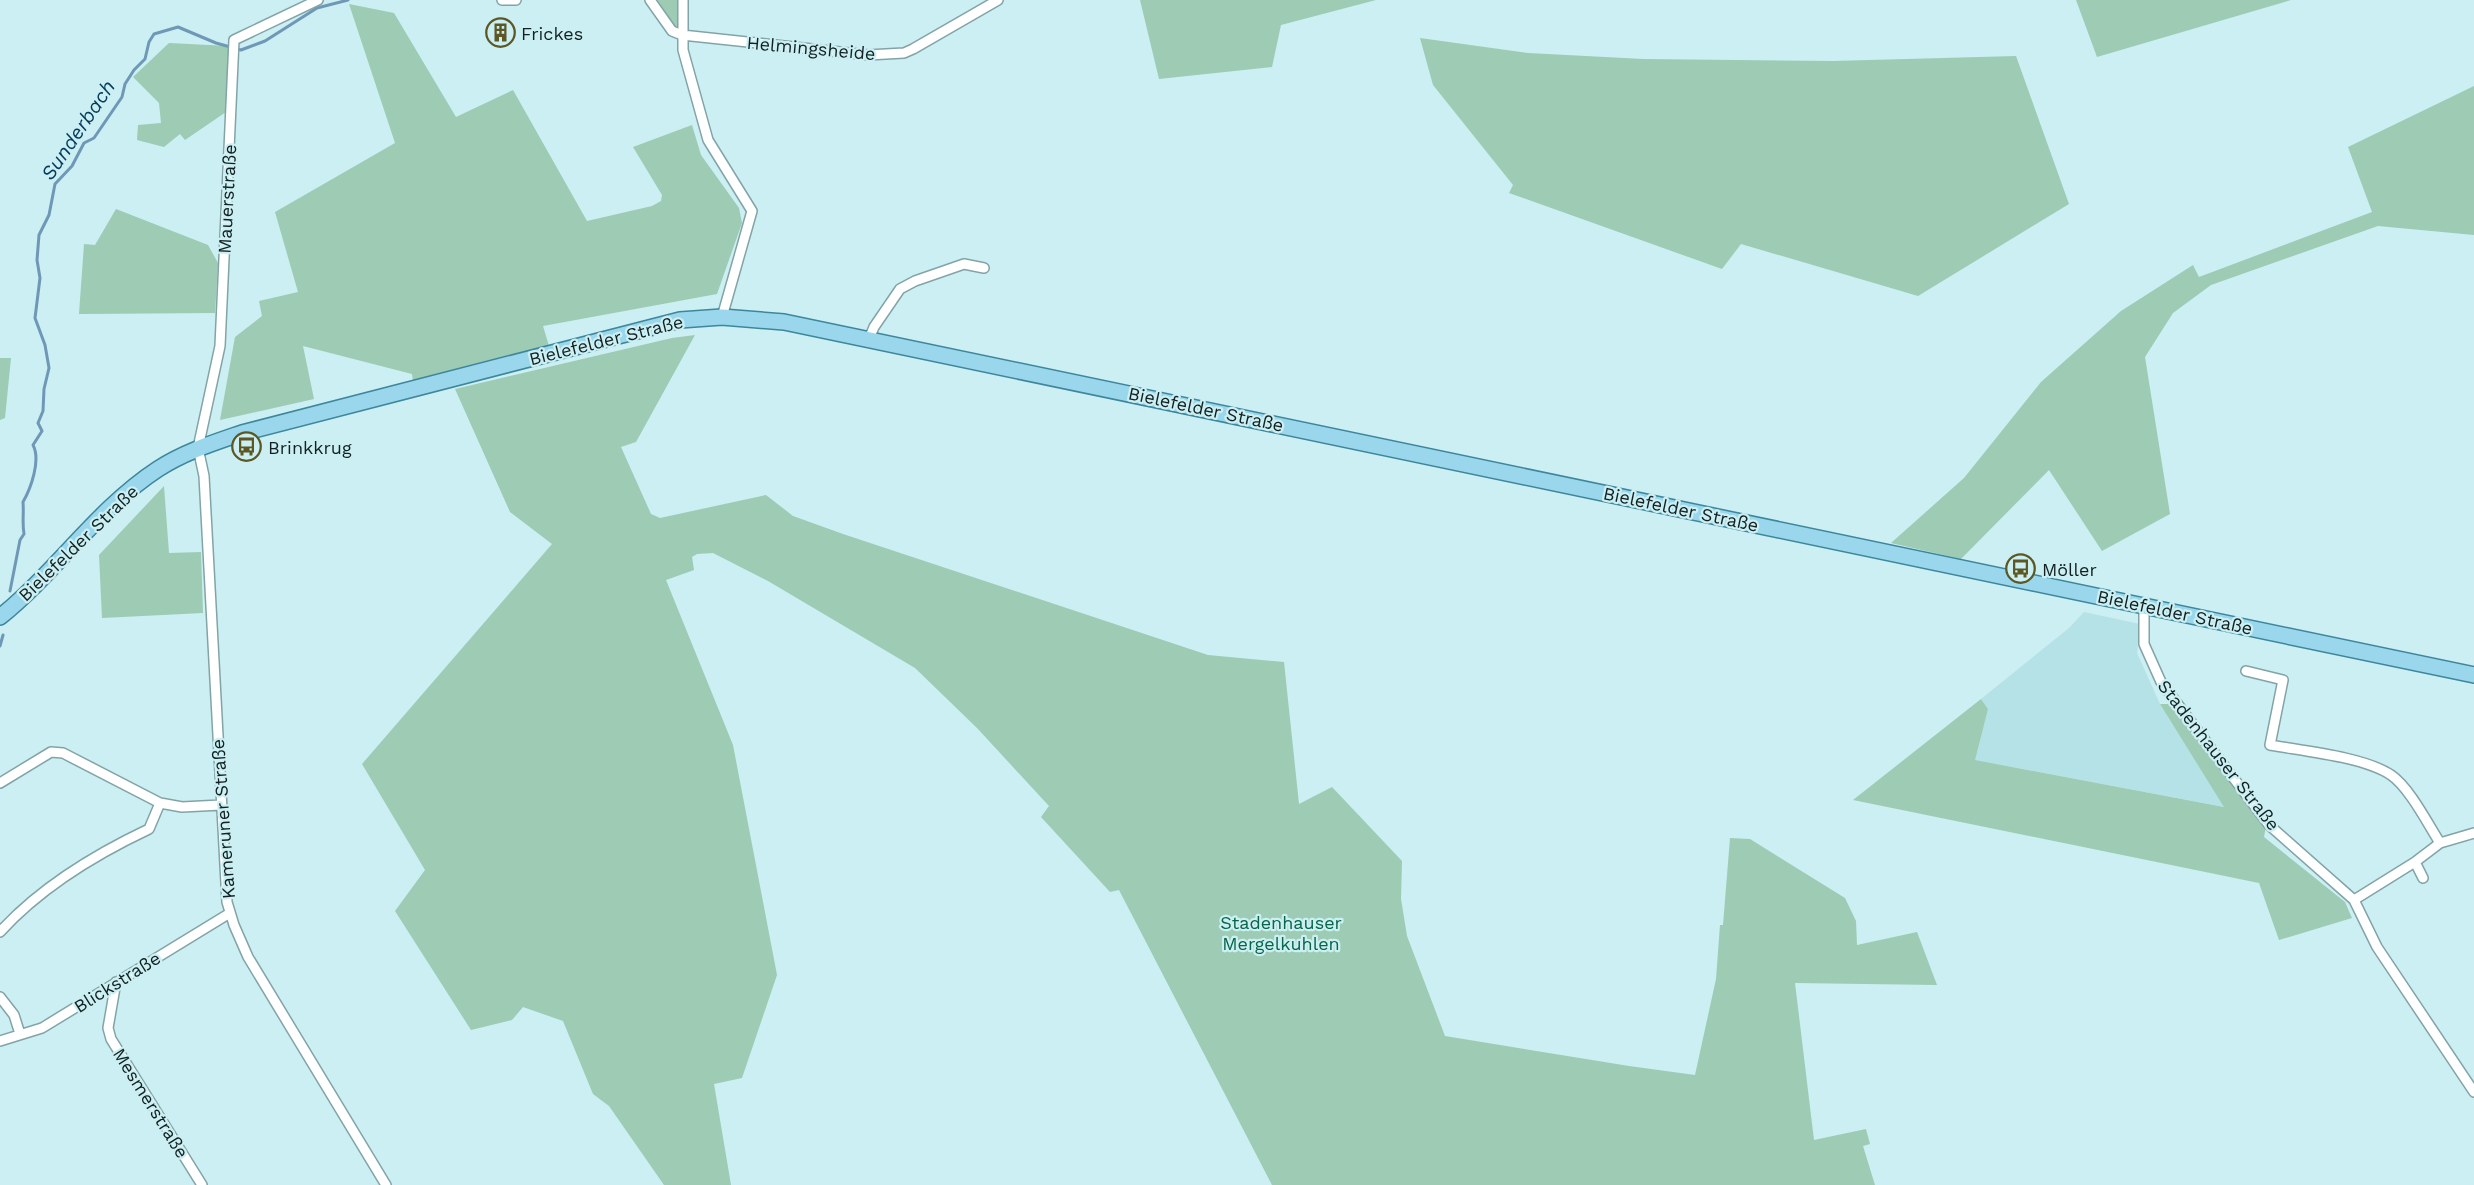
<svg xmlns="http://www.w3.org/2000/svg" width="2474" height="1185" viewBox="0 0 2474 1185" font-family="'Work Sans',sans-serif">
<style>
.built{fill:#b5e2e6}
.green{fill:#9dcbb4}
.lines{fill:none;stroke-linecap:round;stroke-linejoin:round}
.stream{stroke:#6f98b7;stroke-width:3}
.street-casing{stroke:#82a4a7;stroke-width:12}
.primary-casing{stroke:#3e869c;stroke-width:18}
.street{stroke:#fff;stroke-width:9}
.primary{stroke:#9ad7ec;stroke-width:15}
.labels{text-anchor:middle;dominant-baseline:central;stroke-width:4.5;stroke-linejoin:round;paint-order:stroke}
.poi-label{font-size:18px;fill:#122021;stroke:#cbeff2;text-anchor:start}
.street-label{font-size:18px;fill:#122021;stroke:#cbeff2}
.park-label{font-size:18px;fill:#086546;stroke:#cbeff2}
.water-label{font-size:20px;font-style:italic;fill:#053a5a;stroke:#cbeff2}
</style>
<rect width="100%" height="100%" fill="#cbeff2"/>
<path class="built" d="M2084 612 2140 624 2137 653 2160 704 2225 807 1974 760 1988 709 1981 699 2069 628Z"/>
<path class="green" d="M656 0H680L679 28 673 25Z
M1140 0H1376L1281 25 1272 67 1159 79Z
M2076 0H2291L2097 57Z
M349 4 394 13 456 117 513 90 587 221 652 206 661 201 662 195 633 147 692 125 701 155 739 208 742 223 717 294 543 326 549 346 413 381 412 374 303 346 314 399 220 420 235 337 262 316 259 301 298 292 275 212 395 143Z
M1420 38 1528 53 1643 59 1833 61 2016 56 2069 204 1918 296 1741 244 1722 269 1509 193 1513 185 1433 85Z
M169 43 229 46 226 112 185 140 180 134 164 147 137 140 138 125 161 123 159 103 133 77Z
M2474 86V235L2378 226 2211 285 2173 313 2145 357 2170 514 2102 551 2049 470 1961 559 1891 543 1964 478 2041 382 2121 311 2193 265 2199 277 2372 212 2348 147Z
M116 209 208 245 218 263 215 313 79 314 84 244 95 245Z
M695 335 636 442 621 447 651 514 660 518 766 495 793 516 843 534 1208 655 1284 662 1299 804 1332 787 1402 861 1401 899 1407 936 1445 1036 1629 1066 1695 1075 1716 979 1720 925H1723L1730 838 1750 839 1845 898 1856 921 1857 945 1917 932 1937 985 1795 983 1814 1140 1866 1129 1870 1144 1863 1146 1875 1185H1272L1119 890 1110 892 1041 817 1049 806 977 728 915 668 768 581 713 553 697 554 692 557 694 570 666 580 733 745 777 975 742 1078 714 1084 731 1185H664L609 1106 593 1094 563 1021 523 1007 512 1020 471 1030 395 911 425 870 362 764 552 544 510 512 455 389 672 338Z
M0 358H11L5 418 0 420Z
M164 486 169 553 201 552 203 613 102 618 99 555Z
M1981 699 1988 709 1975 760 2224 807 2160 704H2170L2266 826 2264 837 2345 902 2352 918 2279 940 2259 883 1853 800Z"/>
<g class="lines">
<path class="stream" d="M10 591 20 540 24 534C22 523 24 514 23 502 31 488 41 460 33 445L42 431 38 423 43 411 44 389 49 368 45 345 35 318 40 278 37 260 39 235 49 215 55 184 72 166 84 143 94 138 122 97 125 84 134 70 145 59 149 42 154 34 178 27 216 43 241 50 265 41 317 8 348 0
M0 646 3 635"/>
<defs>
<path id="street" d="M318 0 234 40 220 346 198 448 204 476 227 902 234 925 248 957 386 1185
M502 0H516
M650 0 672 31 682 35 868 55 904 53 913 49 998 0
M683 0V50L708 140 752 211 722 317
M869 339 874 327 900 289 915 281 964 264 984 268
M2144 605V644L2161 682 2269 825 2354 900 2377 947 2474 1092
M2246 671 2283 680 2270 745C2304 751 2364 757 2391 775 2409 787 2428 824 2440 843
M0 783 51 752 63 753 160 803 182 807 221 805
M2415 862 2423 878
M2354 900 2415 862 2440 843 2474 833
M0 932C40 888 96 854 149 829L160 803
M116 982 108 1028 111 1039 202 1185
M0 997 14 1015 20 1034
M0 1041 42 1028 230 913"/>
<path id="primary" d="M0 617C56 572 97 509 158 469 184 452 213 443 242 433L680 320 722 317 784 322 2474 675"/>
</defs>
<use href="#street" class="street-casing"/>
<use href="#primary" class="primary-casing"/>
<use href="#street" class="street"/>
<use href="#primary" class="primary"/>
</g>
<defs>
<symbol id="building-ring" viewBox="-11 -11 22 22"><circle r="9.5" fill="#cbeff2" stroke="#5c5723" stroke-width="1.5"/><path d="M-4-6H4V6H1V3H-1V6H-4ZM-2.5-4.3h1.7v1.8h-1.7ZM.8-4.3h1.7v1.8H.8ZM-2.5-1h1.7V.8h-1.7ZM.8-1h1.7V.8H.8Z" fill="#5c5723"/></symbol>
<symbol id="bus-ring" viewBox="-11 -11 22 22"><circle r="9.5" fill="#cbeff2" stroke="#5c5723" stroke-width="1.5"/><path d="M-5-6H5V4H4V6H2V4H-2V6H-4V4H-5ZM-3.5-4V0h7V-4ZM-3.5 1.2v1.5H-2V1.2ZM2 1.2v1.5H3.5V1.2Z" fill="#5c5723"/></symbol>
</defs>
<g fill-rule="evenodd">
<use href="#building-ring" x="484" y="16" width="33" height="33"/>
<use href="#bus-ring" x="230" y="430" width="33" height="33"/>
<use href="#bus-ring" x="2004" y="552" width="33" height="33"/>
</g>
<g class="labels">
<g class="poi-label">
<text x="521" y="33">Frickes</text>
<text x="268" y="447">Brinkkrug</text>
<text x="2042" y="569">Möller</text>
</g>
<g class="street-label">
<text transform="translate(811 48) rotate(5)">Helmingsheide</text>
<text transform="translate(227 199) rotate(-87)">Mauerstraße</text>
<text transform="translate(606 340) rotate(-14)">Bielefelder Straße</text>
<text transform="translate(1206 409) rotate(12)">Bielefelder Straße</text>
<text transform="translate(1681 509) rotate(12)">Bielefelder Straße</text>
<text transform="translate(78 543) rotate(-44)">Bielefelder Straße</text>
<text transform="translate(2175 612) rotate(12)">Bielefelder Straße</text>
<text transform="translate(2219 755) rotate(52)">Stadenhauser Straße</text>
<text transform="translate(223 819) rotate(-94)">Kameruner Straße</text>
<text transform="translate(117 982) rotate(-32)">Blickstraße</text>
<text transform="translate(151 1103) rotate(58)">Mesmerstraße</text>
</g>
<g class="park-label">
<text x="1281" y="922">Stadenhauser<tspan x="1281" dy="21">Mergelkuhlen</tspan></text>
</g>
<g class="water-label">
<text transform="translate(78 130) rotate(-56)">Sunderbach</text>
</g>
</g>
</svg>
